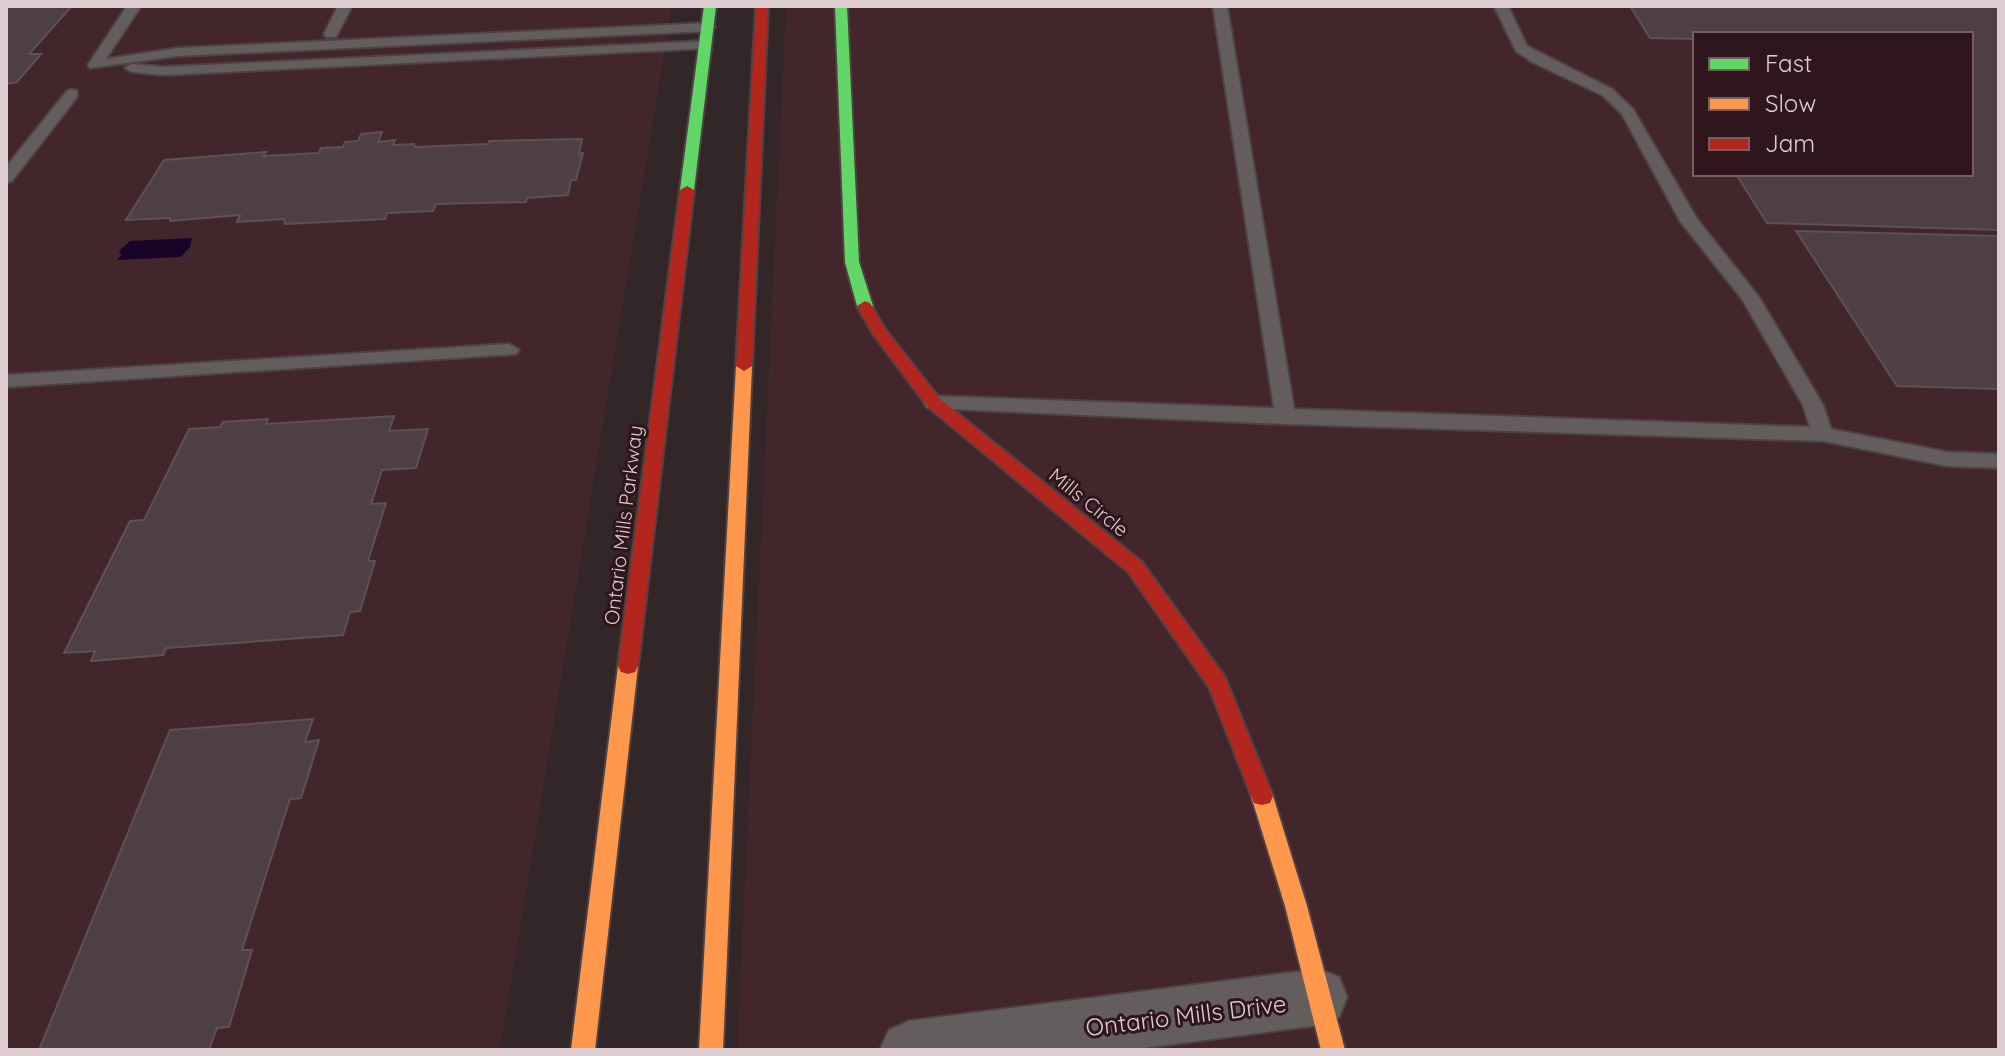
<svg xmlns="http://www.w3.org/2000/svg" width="2005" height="1056" viewBox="0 0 2005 1056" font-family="Quicksand,sans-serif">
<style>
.built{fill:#42262c;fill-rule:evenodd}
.water{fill:#190428}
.building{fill:#4e3e46;stroke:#5c5256;stroke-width:2}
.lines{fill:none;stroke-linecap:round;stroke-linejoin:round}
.lane-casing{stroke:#4d4244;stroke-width:4}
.street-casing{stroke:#4d4244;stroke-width:4}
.fast-casing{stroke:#4d4244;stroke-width:4}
.slow-casing{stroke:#4d4244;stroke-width:4}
.jam-casing{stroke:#4d4244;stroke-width:4}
.lane{fill:#645d5e;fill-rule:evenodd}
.street{fill:#645d5e;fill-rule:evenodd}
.fast{fill:#63d668;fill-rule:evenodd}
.slow{fill:#ff974d;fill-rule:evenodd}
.jam{fill:#b3261e;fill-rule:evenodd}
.labels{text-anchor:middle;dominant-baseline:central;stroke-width:6;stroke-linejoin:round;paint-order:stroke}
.street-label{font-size:20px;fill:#decdd0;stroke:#2e161c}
.near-street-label{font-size:24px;fill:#decdd0;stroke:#2e161c}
</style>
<rect width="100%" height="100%" fill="#322628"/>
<path class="built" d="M6 6H672L500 1050H6Z
M786 6H1999V1050H737ZM1695 34H1971V174H1695Z"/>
<path class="water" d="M192 238 190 247 181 257 117 260 121 255 119 251 130 241Z"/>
<path class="building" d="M6 6H72L29 54H41L17 82 6 84Z
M1630 6H1999V230L1767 223 1736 174H1971V34H1695V39L1650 38Z
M382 132 378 142 395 140 393 145 414 144 415 147 488 144 489 141 582 139 579 154 583 153 576 180H571L568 195 527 198 526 202 436 204 433 211 387 213 385 219 285 224 284 219 237 222 240 215 170 221V218L126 220 164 160 266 152 263 156 319 153 321 148 343 147 345 142 358 141 361 134Z
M1796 231 1999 236V389L1897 386Z
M394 416 389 431 428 429 416 468 382 470 371 504 386 503 368 561H375L360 611 350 612 343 635 166 648 163 655 91 661 95 651 64 653 130 521 144 520 189 429 220 427 223 422 268 419 266 424Z
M313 719 305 742 319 740 301 798 290 799 242 950H252L229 1027 217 1028 209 1050H39L170 730Z"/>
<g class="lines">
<defs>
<path id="lane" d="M127 6H141L106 59 178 48 708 23 715 27 708 31 178 56 90 68 88 65Z
M338 6H352L336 37H326L324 34Z
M1213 6H1227L1294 409 1810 427 1803 405 1742 299 1680 221 1622 114 1602 95 1532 62 1516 51 1494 6H1508L1527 46 1612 89 1633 109 1697 219 1759 297 1823 405 1831 429 1947 452 1999 454V468L1947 466 1823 441 1285 424 927 408 924 403 927 398 934 396 1274 408Z
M706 41 711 42V48L164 75 132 72 125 68 132 64 164 67Z
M72 89 77 91V97L12 181 6 183V167L67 91Z
M509 344 519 350 516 354 6 387V375Z"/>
<path id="street" d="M1319 969 1339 977 1347 997 1339 1017 1319 1025 1128 1050H880L889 1030 909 1021Z"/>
<path id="fast" d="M704 6H716L694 190 687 194 680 190Z
M835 6H847L859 262 873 306 865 311 857 306 845 262Z"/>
<path id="slow" d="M744 361 752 366 723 1050H699L736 366Z
M628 658 635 660 638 666 595 1050H571L618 666 621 660Z
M1262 787 1270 789 1273 796 1307 906 1345 1050H1321L1285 906 1251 796 1254 789Z"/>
<path id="jam" d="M756 6H768L752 366 744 371 736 366Z
M687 186 694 190 638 666 635 672 628 674 621 672 618 666 680 190Z
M865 301 870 303 885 329 940 399 1142 562 1225 677 1273 796 1270 803 1262 805 1254 803 1209 687 1128 572 928 407 873 334 857 306Z"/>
</defs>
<use href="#lane" class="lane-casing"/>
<use href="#street" class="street-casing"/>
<use href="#fast" class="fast-casing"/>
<use href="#slow" class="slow-casing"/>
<use href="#jam" class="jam-casing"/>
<use href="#lane" class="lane"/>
<use href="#street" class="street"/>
<use href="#fast" class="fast"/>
<use href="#slow" class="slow"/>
<use href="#jam" class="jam"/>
</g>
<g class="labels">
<g class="street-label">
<text transform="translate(1089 502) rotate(39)">Mills Circle</text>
<text transform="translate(623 525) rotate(-83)">Ontario Mills Parkway</text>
</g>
<g class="near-street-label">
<text transform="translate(1186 1015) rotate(-7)">Ontario Mills Drive</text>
</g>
</g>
<rect width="2005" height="1056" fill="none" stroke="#decdd0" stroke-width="16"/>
<rect x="1693" y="32" width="280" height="144" fill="#2e161c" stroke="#745f64" stroke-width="2"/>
<rect x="1709" y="58" width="40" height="12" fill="#63d668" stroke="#745f64" stroke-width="2"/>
<text x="1765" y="72" font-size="24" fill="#decdd0">Fast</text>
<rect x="1709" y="98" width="40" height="12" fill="#ff974d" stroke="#745f64" stroke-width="2"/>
<text x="1765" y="112" font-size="24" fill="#decdd0">Slow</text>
<rect x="1709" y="138" width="40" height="12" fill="#b3261e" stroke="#745f64" stroke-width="2"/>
<text x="1765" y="152" font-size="24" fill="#decdd0">Jam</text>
</svg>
